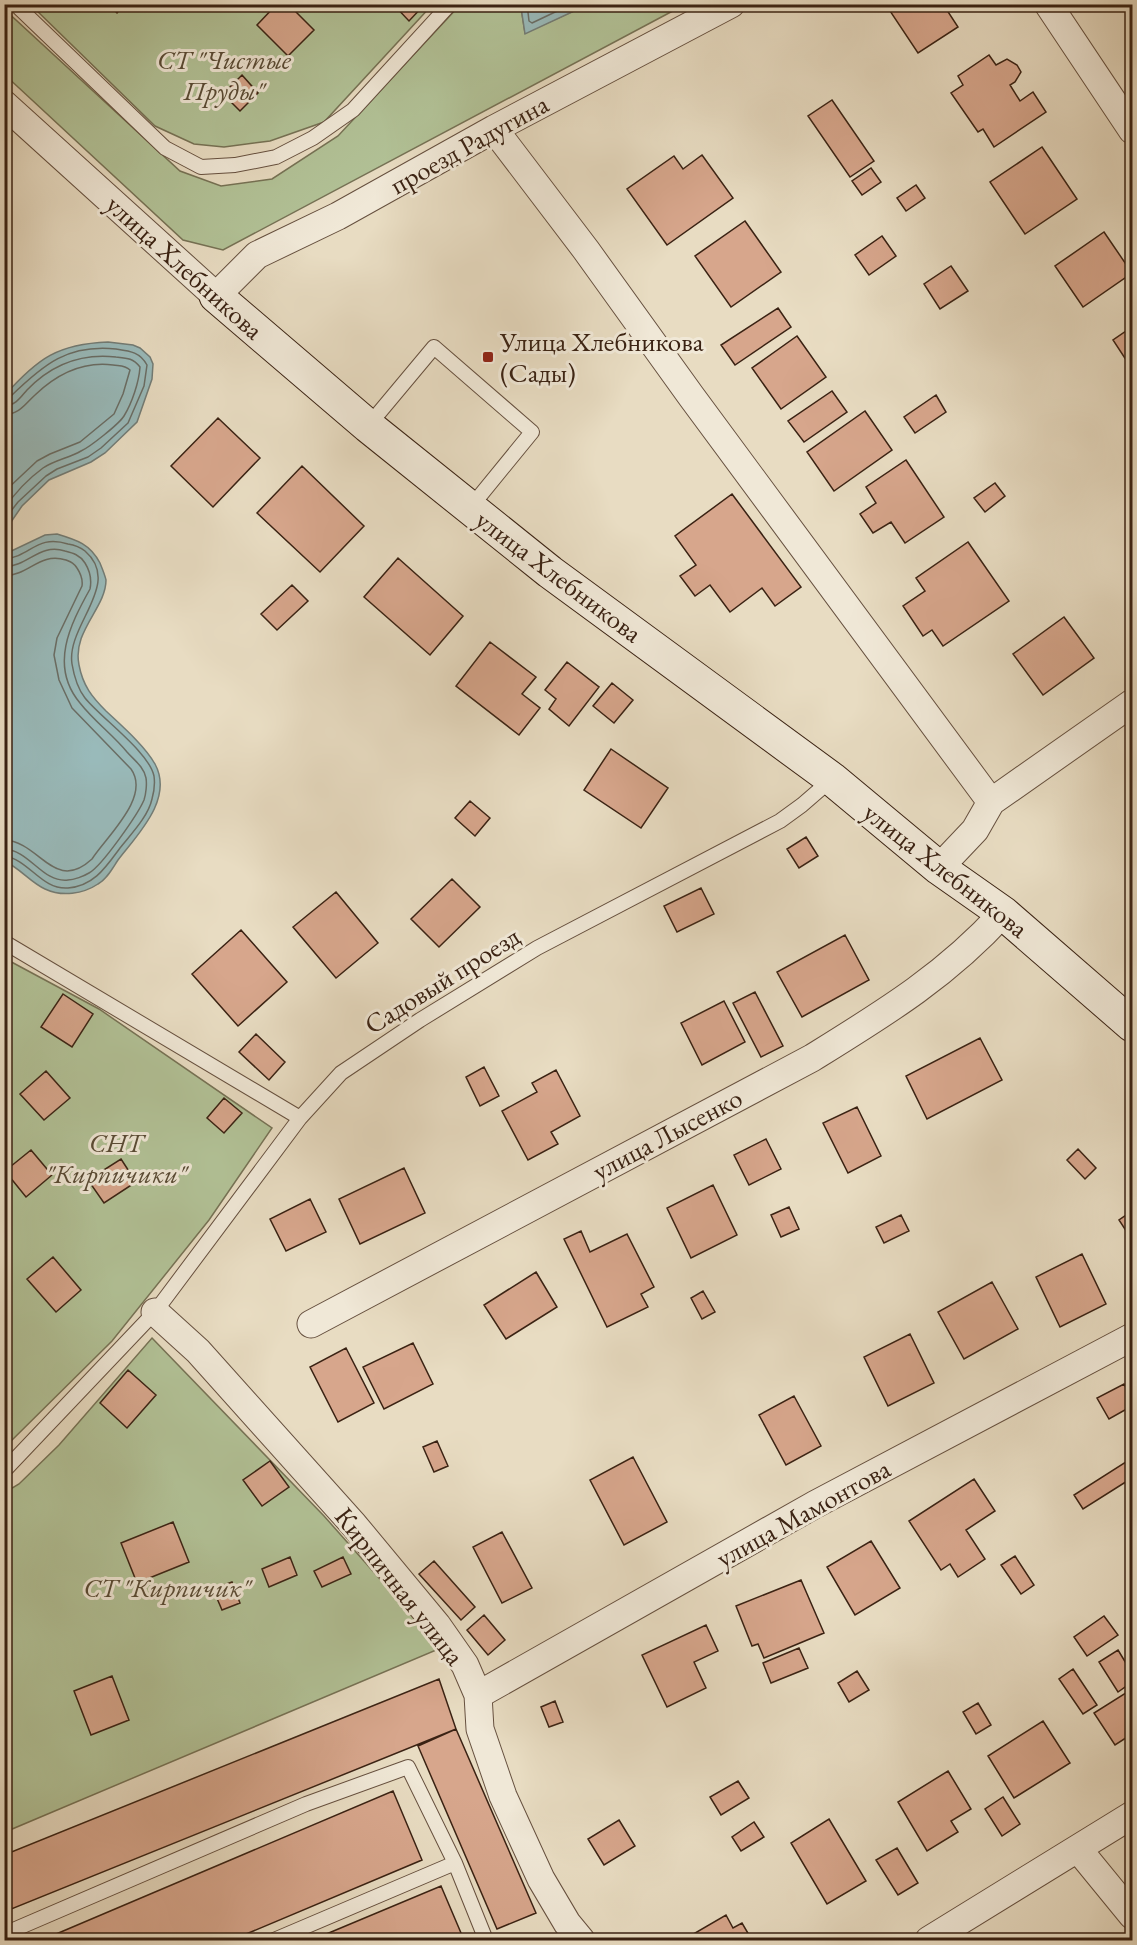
<svg xmlns="http://www.w3.org/2000/svg" width="1137" height="1945" viewBox="0 0 1137 1945" font-family="'EB Garamond',serif">
<style>
.green{fill:#b2c297;stroke:#767255;stroke-width:1.5}
.water{fill:#99baba;stroke:#737d77;stroke-width:1.5}
.lines{fill:none;stroke-linecap:round;stroke-linejoin:round}
.shore{stroke:#6a6e66;stroke-width:1.5}
.building{fill:#d7a68c;stroke:#3a2213;stroke-width:1.5}
.lane-casing{stroke:#66503f;stroke-width:16}
.street-casing{stroke:#66503f;stroke-width:29}
.secondary-casing{stroke:#3a2213;stroke-width:35}
.lane{stroke:#f0e8d7;stroke-width:14}
.street{stroke:#f0e8d7;stroke-width:27}
.secondary{stroke:#f0e8d7;stroke-width:33}
.poi-dot{fill:#8f2418;stroke:#f0e8d7;stroke-width:2}
.labels{text-anchor:middle;dominant-baseline:central;stroke-width:6;stroke-linejoin:round;paint-order:stroke}
.park-label{font-size:27px;font-style:italic;fill:#584a34;stroke:#f0e8d7}
.street-label{font-size:27px;fill:#3a2213;stroke:#f0e8d7}
.poi-label{font-size:27px;fill:#3a2213;stroke:#f0e8d7;text-anchor:start}
</style>
<rect width="100%" height="100%" fill="#e8dcc2"/>
<filter id="stains"><feTurbulence type="fractalNoise" baseFrequency=".00333" numOctaves="4"/><feColorMatrix values="0 0 0 0 .2 0 0 0 0 .09 0 0 0 0 .02 0 0 0 .5 -.17"/></filter>
<radialGradient id="worn" r=".72"><stop offset=".6" stop-color="#630" stop-opacity="0"/><stop offset="1" stop-color="#630" stop-opacity=".3"/></radialGradient>
<path class="green" d="M31 5H432L324 122 270 141 224 147 194 144 155 126Z
M460 5H523L521 8 525 33 587 5H684L223 250 183 240 5 75 4 9 180 171 221 186 272 179 338 136Z
M4 958 99 1009 272 1128 209 1220 112 1341 5 1447Z
M152 1338 324 1516 441 1648 5 1832 4 1493 19 1484 59 1445Z"/>
<path class="water" d="M523 4H587V5L525 34 521 7Z
M108 342 133 345 140 348 150 357 153 364 152 379 137 422 105 453 91 462 49 480 22 506 11 522 5 528V395C38 358 58 344 108 342Z
M57 534C77 540 90 544 100 563 102 568 105 575 106 580 106 608 72 631 79 665 83 686 92 697 106 711 122 726 145 746 155 764 174 799 137 835 118 860 112 869 107 879 98 884 83 894 62 897 45 889 30 882 20 868 4 861L5 554 45 535Z"/>
<g class="lines">
<path class="shore" d="M527 4 529 21 532 23 572 4
M4 398 11 396C44 364 68 344 116 349 130 351 140 352 147 365L144 386 128 423 101 448 88 457 57 469 46 476 18 502 4 520
M4 406C16 405 20 398 27 390 51 365 81 353 116 357 127 358 133 358 140 367 139 382 132 403 124 416 119 424 90 447 81 451 69 458 55 460 43 468 28 479 14 494 4 509
M4 415C20 414 25 404 35 395 57 374 82 361 113 365 120 366 125 365 130 370L123 394 114 414 80 442 50 454 37 461 4 492
M4 559C31 557 36 534 68 544 74 545 80 547 85 551 123 584 66 625 72 664 74 676 78 689 85 698 101 718 149 752 154 776 155 783 154 792 152 799 148 817 131 834 120 848 106 867 94 886 68 888 41 890 29 859 4 856
M4 567C29 566 39 543 65 551 73 553 80 555 85 563 90 571 92 579 90 589 70 625 49 666 80 703 94 721 113 735 127 752 134 760 144 767 146 778 147 784 146 794 144 800 138 814 102 866 89 873 84 876 74 880 68 880 42 883 30 850 4 849
M4 576C30 575 39 552 66 560 71 562 74 563 77 568 81 574 83 579 82 586L57 638 54 655 59 680 72 708 131 769C151 797 107 836 92 859 54 894 40 841 4 840"/>
</g>
<path class="building" d="M108 4H125L117 13Z
M277 4H288L314 30 288 56 257 25Z
M393 4H425L409 21Z
M898 4H943L958 27 918 53 890 11Z
M989 55 996 65 1007 59 1017 65 1021 72 1015 82 1010 85 1020 101 1033 92 1046 112 994 147 983 129 978 132 951 93 963 85 958 76Z
M242 75 258 93 240 111 223 94Z
M832 100 874 161 850 177 808 116Z
M1042 147 1077 199 1025 234 990 182Z
M702 155 733 198 667 245 627 189 674 156 683 169Z
M871 168 881 182 862 195 852 181Z
M916 185 925 198 906 211 897 198Z
M745 221 781 272 731 307 695 256Z
M1104 232 1132 273 1083 307 1055 266Z
M882 236 896 256 869 275 855 255Z
M951 266 968 291 940 309 924 284Z
M778 308 791 327 735 365 721 345Z
M1132 327V369L1113 340Z
M797 336 826 377 781 409 752 368Z
M832 391 847 412 804 442 788 421Z
M936 395 946 412 915 433 904 417Z
M865 411 892 450 834 491 807 452Z
M218 418 260 458 213 507 171 466Z
M906 460 944 517 905 543 891 522 873 533 860 514 876 503 866 487Z
M302 466 364 526 320 572 257 513Z
M995 483 1005 496 985 512 974 498Z
M732 494 801 587 775 606 762 588 730 612 710 585 695 596 680 576 696 565 675 536Z
M968 542 1009 601 943 646 932 630 923 636 903 606 925 591 916 578Z
M398 558 463 616 430 655 364 597Z
M292 585 308 601 277 630 261 614Z
M1064 617 1094 658 1043 695 1013 654Z
M490 642 536 677 522 694 540 708 519 735 456 686Z
M567 662 599 687 569 726 549 709 556 699 545 690Z
M612 683 633 700 614 723 593 706Z
M611 749 668 788 641 828 584 790Z
M470 801 490 818 475 836 455 818Z
M806 837 818 856 799 868 787 849Z
M452 879 480 907 439 947 411 919Z
M701 888 714 914 677 932 664 906Z
M336 892 378 943 336 978 293 927Z
M241 930 287 982 238 1026 192 974Z
M845 935 869 980 802 1017 777 972Z
M755 992 783 1046 761 1057 733 1003Z
M63 994 93 1014 72 1047 41 1027Z
M724 1001 745 1042 702 1065 681 1023Z
M256 1034 285 1062 269 1080 239 1052Z
M980 1038 1002 1080 927 1119 906 1076Z
M484 1067 499 1096 480 1106 466 1077Z
M556 1070 580 1116 551 1132 558 1144 528 1160 502 1111 537 1092 532 1083Z
M46 1071 70 1098 44 1120 20 1094Z
M224 1098 242 1113 224 1133 207 1118Z
M857 1107 881 1156 848 1173 823 1123Z
M766 1139 781 1169 749 1185 734 1155Z
M1078 1149 1096 1168 1085 1179 1067 1160Z
M31 1150 52 1175 26 1197 5 1171Z
M121 1159 136 1182 104 1203 88 1180Z
M404 1168 425 1213 360 1244 339 1199Z
M713 1185 737 1235 691 1258 667 1208Z
M310 1199 326 1232 286 1251 270 1219Z
M789 1207 799 1229 781 1237 771 1215Z
M1132 1211V1240L1119 1220Z
M901 1215 909 1231 884 1243 876 1227Z
M581 1231 590 1252 627 1234 654 1287 641 1294 648 1307 607 1327 564 1239Z
M1082 1254 1106 1304 1060 1327 1036 1277Z
M53 1257 81 1290 56 1312 27 1279Z
M536 1272 557 1307 506 1339 484 1305Z
M992 1282 1018 1329 964 1359 938 1312Z
M703 1291 715 1312 702 1319 691 1298Z
M910 1334 934 1383 888 1406 864 1357Z
M413 1343 433 1384 384 1409 363 1367Z
M346 1348 374 1403 338 1422 310 1367Z
M128 1370 156 1395 127 1428 100 1403Z
M1124 1384 1132 1399V1406L1109 1419 1097 1398Z
M794 1396 821 1446 786 1465 759 1415Z
M437 1441 448 1466 434 1472 423 1447Z
M633 1457 667 1522 624 1545 590 1480Z
M1132 1458V1478L1083 1509 1074 1495Z
M270 1461 289 1487 262 1506 243 1480Z
M974 1479 995 1511 966 1530 985 1559 958 1577 950 1564 941 1570 909 1521Z
M173 1522 189 1562 137 1583 121 1543Z
M502 1532 532 1588 502 1603 473 1547Z
M871 1541 900 1588 855 1615 827 1567Z
M1015 1556 1034 1585 1021 1594 1001 1565Z
M290 1557 297 1575 269 1587 262 1569Z
M343 1557 351 1574 322 1587 314 1571Z
M434 1561 475 1607 461 1620 419 1574Z
M801 1580 824 1633 764 1658 758 1644 752 1646 736 1606Z
M232 1582 240 1603 222 1610 213 1589Z
M484 1615 505 1640 488 1655 467 1630Z
M1104 1616 1118 1635 1087 1656 1074 1637Z
M706 1625 718 1651 694 1662 706 1688 667 1707 642 1655Z
M799 1648 808 1668 771 1683 763 1663Z
M1118 1650 1132 1673V1682L1118 1692 1099 1662Z
M1073 1669 1097 1705 1083 1714 1059 1679Z
M857 1671 869 1690 849 1702 838 1683Z
M112 1676 129 1720 91 1735 74 1691Z
M439 1679 456 1729 4 1912V1855Z
M1132 1689V1734L1115 1745 1094 1713Z
M555 1701 563 1722 549 1727 541 1707Z
M978 1703 991 1725 976 1734 963 1712Z
M1043 1721 1070 1763 1014 1798 988 1756Z
M456 1729 536 1913 497 1929 418 1746Z
M948 1771 971 1809 951 1821 958 1832 927 1851 898 1802Z
M738 1781 749 1798 721 1815 710 1797Z
M393 1791 422 1860 232 1940H42Z
M1003 1797 1020 1824 1002 1836 985 1809Z
M829 1819 866 1881 827 1904 791 1843Z
M619 1820 635 1846 604 1865 588 1839Z
M754 1822 764 1837 741 1851 732 1837Z
M897 1848 918 1883 898 1895 876 1860Z
M441 1886 464 1940H312Z
M726 1915 733 1928 742 1923 752 1940H683Z"/>
<g class="lines">
<defs>
<path id="lane" d="M15 4 165 148 201 167 235 165 276 157 313 138 353 110 450 4
M368 426 434 347 532 432 470 508
M4 942 300 1118
M4 1471 155 1312 300 1118 341 1073 420 1020 537 948 780 821 802 805 832 779
M4 1934 306 1804 408 1767 455 1863 486 1940
M274 1940 455 1863"/>
<path id="street" d="M1048 4 1132 130
M4 104 216 296 257 255 338 216 494 129 731 4
M494 129 586 250 691 396 991 802
M939 868 975 830 991 802 1132 703
M155 1312 198 1351 354 1525 437 1625 465 1665 478 1695 480 1729 503 1796 541 1879 567 1923 581 1940
M311 1324 812 1058C883 1014 946 976 1003 913
M478 1695 814 1505 1132 1337
M1078 1849 1132 1915
M929 1940 1132 1815"/>
<path id="secondary" d="M216 296 368 426 550 572 832 779 939 868 1003 913 1132 1025"/>
</defs>
<use href="#lane" class="lane-casing"/>
<use href="#street" class="street-casing"/>
<use href="#secondary" class="secondary-casing"/>
<use href="#lane" class="lane"/>
<use href="#street" class="street"/>
<use href="#secondary" class="secondary"/>
</g>
<rect class="poi-dot" x="482" y="351" width="12" height="12" rx="3"/>
<g class="labels">
<g class="park-label">
<text x="224" y="59">СТ "Чистые<tspan x="224" dy="31">Пруды"</tspan></text>
<text x="116" y="1142">СНТ<tspan x="116" dy="31">"Кирпичики"</tspan></text>
<text x="167" y="1587">СТ "Кирпичик"</text>
</g>
<g class="street-label">
<text transform="translate(469 144) rotate(-29)">проезд Радугина</text>
<text transform="translate(185 267) rotate(42)">улица Хлебникова</text>
<text transform="translate(559 576) rotate(37)">улица Хлебникова</text>
<text transform="translate(946 870) rotate(38)">улица Хлебникова</text>
<text transform="translate(442 980) rotate(-32)">Садовый проезд</text>
<text transform="translate(667 1134) rotate(-28)">улица Лысенко</text>
<text transform="translate(803 1513) rotate(-29)">улица Мамонтова</text>
<text transform="translate(400 1586) rotate(52)">Кирпичная улица</text>
</g>
<g class="poi-label">
<text x="500" y="341">Улица Хлебникова<tspan x="500" dy="31">(Сады)</tspan></text>
</g>
</g>
<rect width="1137" height="1945" fill="none" stroke="#e8dcc2" stroke-width="24"/>
<rect x="6" y="6" width="1125" height="1933" fill="none" stroke="#3a2213" stroke-width="3"/>
<rect x="12" y="12" width="1113" height="1921" fill="none" stroke="#3a2213" stroke-width="1.5"/>
<rect width="100%" height="100%" filter="url(#stains)"/>
<rect width="100%" height="100%" fill="url(#worn)"/>
</svg>
